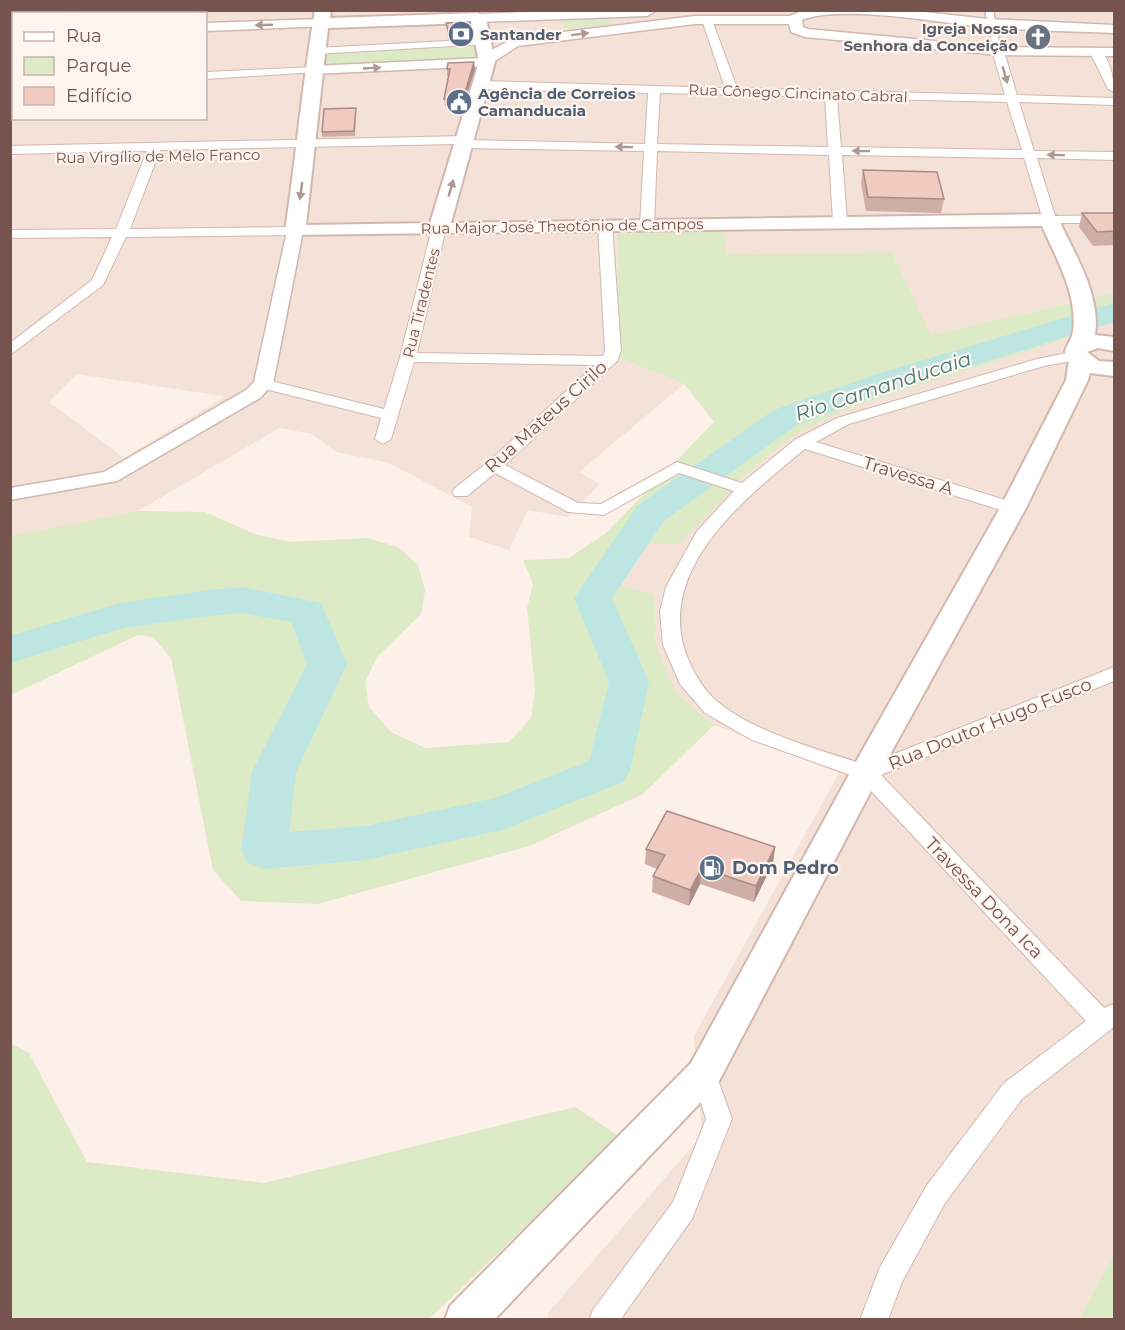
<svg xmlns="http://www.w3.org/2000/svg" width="1125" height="1330" viewBox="0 0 1125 1330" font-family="Montserrat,sans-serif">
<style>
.residential{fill:#f4e1d7;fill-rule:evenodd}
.green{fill:#dceac6}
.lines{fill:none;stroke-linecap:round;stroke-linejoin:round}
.river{fill:#bde6e3;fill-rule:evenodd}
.pedestrian-casing{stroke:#d0b8b0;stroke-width:3}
.minor-casing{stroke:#d0b8b0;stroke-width:2}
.tertiary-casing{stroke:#d0b8b0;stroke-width:3}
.secondary-casing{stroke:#d3b7ae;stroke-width:4}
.pedestrian{fill:#fff;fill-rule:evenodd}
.minor{fill:#fff;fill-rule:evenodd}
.tertiary{fill:#fff;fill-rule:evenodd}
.secondary{fill:#fff;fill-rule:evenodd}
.wall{fill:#cfaea5}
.shaded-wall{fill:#a98d86}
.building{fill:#f1cac0;stroke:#a98d86;stroke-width:1.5}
.oneway{fill:#ad9894}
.labels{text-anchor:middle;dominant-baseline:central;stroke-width:4.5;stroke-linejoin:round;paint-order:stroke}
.far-worship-label{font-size:15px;font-weight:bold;fill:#5b616d;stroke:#fff5ef;text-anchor:end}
.far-service-label{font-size:15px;font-weight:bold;fill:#4e5e75;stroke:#fff5ef;text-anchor:start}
.far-street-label{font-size:15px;fill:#76534c;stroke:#fff5ef}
.street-label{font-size:18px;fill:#76534c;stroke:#fff5ef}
.service-label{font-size:18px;font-weight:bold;fill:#4e5e75;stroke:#fff5ef;text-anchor:start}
.water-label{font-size:20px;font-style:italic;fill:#407b78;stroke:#fff5ef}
</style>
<rect width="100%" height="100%" fill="#fcf0e8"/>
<path class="residential" d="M11 11H1114V293L931 335 892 252 726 254 724 231 617 234 619 358 684 384 579 472 600 484 568 517 528 510 509 550 469 537 472 507 389 463 336 452 312 434 279 428 138 511 11 536ZM14 14H206V118H14ZM77 374 223 396 224 397 124 458 49 402Z
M1114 315V346L1111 345 1114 367V1254L1079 1319 549 1320 548 1313 702 1135 694 1036 839 773 714 725 676 692 656 646 653 594 617 586 641 543 744 476 793 436 841 411 1062 340Z"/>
<path class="green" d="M603 17 610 18 612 24 566 29 561 19Z
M481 43 484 61 317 68 318 52Z
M724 231 727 254 892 252 931 335 1114 293V315L1062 340 841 411 793 436 744 476 679 544 641 543 617 586 654 594 656 646 676 692 714 725 643 794 529 846 318 904 241 901 213 870 171 658 153 637 138 635 11 695 10 536 138 511 205 512 257 535 292 542 367 538 398 547 418 565 425 590 421 614 377 657 365 682 369 707 391 732 425 748 509 742 531 718 535 690 527 608 533 584 523 560 569 558 606 533 714 422 684 384 619 358 617 234Z
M10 1043 29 1053 87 1162 264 1183 575 1107 620 1137 429 1319H11Z
M1114 1254V1319H1079Z"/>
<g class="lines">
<path class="river" d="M1114 303V322L904 387 798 424 664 521 612 598 649 682 630 771 623 782 502 830 365 860 264 869 248 863 241 851 252 772 307 664 291 622 242 613 209 616 123 628 10 663V636L120 603 209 590 242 587 321 603 347 664 296 772 289 832 365 826 495 798 589 761 609 682 574 598 638 505 774 410 880 373Z"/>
<defs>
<path id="pedestrian" d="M985 10H993L1001 53 994 51Z"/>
<path id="minor" d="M707 17 712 20 737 88 1005 95 992 51 998 48 1004 51 1017 95 1114 98V105L1019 102 1034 151 1114 152V160L1037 158 1055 216 1114 215V223H1044L1024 158 842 155 847 222 840 226 833 222 829 155 657 151 654 225 647 229 640 225 644 151 464 148 458 144 160 150 130 229 295 227 302 231 295 235 126 237 103 285 10 355V343L92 280 112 237 10 238V230L116 229 147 151 10 154V146L465 136 471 140 645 144 648 93 482 89 476 85 482 81 725 88 702 20ZM660 93 825 97 828 147 657 144ZM837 98 1007 102 1022 150 841 147Z
M484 39 490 42 488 44 316 54 310 51 316 48Z
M1096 49C1110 54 1114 79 1114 92L1108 89 1090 52Z
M313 67 319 70 317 72 206 79V72Z
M10 81H14V89H10Z
M605 221 612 225 621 351 617 361 505 465 578 503 601 504 677 462 742 483 796 439 837 418 1037 359 1077 351 1085 356 1082 359 1044 366 849 424 816 442 1019 504 1022 508 1019 512H1007L805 449C745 498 652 571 688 659 695 675 705 692 719 703 758 734 819 749 866 765L1114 667V681L881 775 1104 1008 1114 1004V1027L1022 1099 945 1203 902 1282 888 1320H860L880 1267 927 1185 1004 1083 1086 1021 859 778 752 740 705 713 680 684 663 645 660 611 666 587 697 531 734 491 679 473 604 515 568 512 495 473 467 496H455L452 492 455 488 488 462 595 365 414 362 391 439 383 444 375 439 381 418 257 387 255 384 263 379 384 409 400 357 432 228 439 224 446 228 417 353 603 356 605 351 598 225Z
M704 1063 713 1066 732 1119 692 1219 620 1320H589L593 1310 673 1202 706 1119 692 1074 695 1066Z"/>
<path id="tertiary" d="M576 10 654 12 647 16 478 22 471 18 478 14Z
M804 10H906L987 19 1114 25V33C1071 31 1028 31 985 27 941 23 840 4 802 20L803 27 808 29 998 47 1114 48V56L998 55 805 37 791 32 789 24H695L518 46 487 66 313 74 306 70 313 66 483 58 488 52 514 38 695 16H790Z
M322 19 327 20V26L206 31V23Z
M10 29H14V37H10Z
M295 226 303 231 273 384 260 398 117 481 10 500V488L104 472 246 390 254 382 287 231Z"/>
<path id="secondary" d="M315 10H331L330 18 478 13 486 18 495 62 451 223 1049 214 1056 216 1059 220C1075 255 1101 295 1095 335L1114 337V351L1098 348 1087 352 1099 361 1114 362V376L1090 373 1088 380 1026 508 892 751 717 1085 494 1320H445L450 1306 691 1063 862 751 1000 508 1066 380 1069 360 1065 352C1067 343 1072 340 1073 331 1078 295 1056 258 1042 226L288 235 285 231C296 158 302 84 315 10ZM471 23 479 62 430 223 306 225 328 28Z"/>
</defs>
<use href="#pedestrian" class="pedestrian-casing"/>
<use href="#minor" class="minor-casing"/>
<use href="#tertiary" class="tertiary-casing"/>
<use href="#secondary" class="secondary-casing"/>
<use href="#pedestrian" class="pedestrian"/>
<use href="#minor" class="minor"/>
<use href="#tertiary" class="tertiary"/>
<use href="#secondary" class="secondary"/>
</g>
<path class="wall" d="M446 23 471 29 472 37 448 39Z
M447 69H475L463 106H445L444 99 449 76H447Z
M356 112 355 136 322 137V132Z
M863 170 944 199 941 213 866 211 861 183Z
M1082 213H1114V245L1093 246 1079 227Z
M775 847 773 863 754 902 700 884 689 906 652 892 653 876 657 869 645 864 646 849Z"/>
<path class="shaded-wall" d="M474 62 475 69 463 106V99Z
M775 847 773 863 754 902 756 886Z
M702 868 700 884 689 906 690 890Z"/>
<path class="building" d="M470 22 471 29 448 30 446 23Z
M474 62 463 99H444L450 69H447L448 63Z
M356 108 354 131 322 132 324 109Z
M863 170 937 172 944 199 868 197Z
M1082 213H1114V231L1097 232Z
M667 811 775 847 756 886 702 868 690 890 653 876 665 855 646 849Z"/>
<defs><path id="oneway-solid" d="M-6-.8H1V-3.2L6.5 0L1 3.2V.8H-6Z" transform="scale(1.5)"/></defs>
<g class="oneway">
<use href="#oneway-solid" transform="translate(264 25) rotate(178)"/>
<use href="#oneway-solid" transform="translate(580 34) rotate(-7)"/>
<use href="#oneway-solid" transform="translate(372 68) rotate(-3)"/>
<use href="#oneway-solid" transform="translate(1005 75) rotate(74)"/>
<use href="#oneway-solid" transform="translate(624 147) rotate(-179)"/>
<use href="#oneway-solid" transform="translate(861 151) rotate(-179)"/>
<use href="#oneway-solid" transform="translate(1056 155) rotate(-179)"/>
<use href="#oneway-solid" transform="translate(451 188) rotate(-74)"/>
<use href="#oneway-solid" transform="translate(301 191) rotate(98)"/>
</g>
<defs>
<symbol id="bank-disc" viewBox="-11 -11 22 22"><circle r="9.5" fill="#5c6f8a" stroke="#fff5ef"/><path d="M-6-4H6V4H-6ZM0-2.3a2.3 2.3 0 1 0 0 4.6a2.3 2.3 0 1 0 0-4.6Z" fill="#fff"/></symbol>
<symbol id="church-disc" viewBox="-11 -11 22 22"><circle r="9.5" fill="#6b7280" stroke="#fff5ef"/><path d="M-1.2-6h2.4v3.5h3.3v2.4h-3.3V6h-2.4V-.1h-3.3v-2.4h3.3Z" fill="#fff"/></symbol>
<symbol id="civic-disc" viewBox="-11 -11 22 22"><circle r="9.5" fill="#5c6f8a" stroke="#fff5ef"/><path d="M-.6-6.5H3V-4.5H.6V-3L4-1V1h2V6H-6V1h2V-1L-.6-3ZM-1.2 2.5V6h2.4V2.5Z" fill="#fff"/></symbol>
<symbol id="fuel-disc" viewBox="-11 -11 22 22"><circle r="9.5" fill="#5c6f8a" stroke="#fff5ef"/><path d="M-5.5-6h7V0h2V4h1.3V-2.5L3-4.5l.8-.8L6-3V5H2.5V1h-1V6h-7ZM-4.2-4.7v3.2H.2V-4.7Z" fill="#fff"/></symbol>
</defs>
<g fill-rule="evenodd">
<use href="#bank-disc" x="446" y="19" width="30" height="30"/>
<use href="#church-disc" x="1023" y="22" width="30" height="30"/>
<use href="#civic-disc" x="444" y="87" width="30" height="30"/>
<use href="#fuel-disc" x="697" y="853" width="30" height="30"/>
</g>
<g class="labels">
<g class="far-worship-label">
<text x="1018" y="28">Igreja Nossa<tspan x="1018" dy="17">Senhora da Conceição</tspan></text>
</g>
<g class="far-service-label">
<text x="480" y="34">Santander</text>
<text x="478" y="93">Agência de Correios<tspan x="478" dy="17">Camanducaia</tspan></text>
</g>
<g class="far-street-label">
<text transform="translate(798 93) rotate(2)">Rua Cônego Cincinato Cabral</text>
<text transform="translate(158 156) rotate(-1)">Rua Virgílio de Melo Franco</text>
<text transform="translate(562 226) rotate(-1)">Rua Major José Theotônio de Campos</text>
<text transform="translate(421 303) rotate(-76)">Rua Tiradentes</text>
</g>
<g class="street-label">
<text transform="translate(546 417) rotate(-42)">Rua Mateus Cirilo</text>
<text transform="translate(908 476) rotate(17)">Travessa A</text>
<text transform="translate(990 724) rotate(-22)">Rua Doutor Hugo Fusco</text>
<text transform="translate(984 898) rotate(46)">Travessa Dona Ica</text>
</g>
<g class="service-label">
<text x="732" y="868">Dom Pedro</text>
</g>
<g class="water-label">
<text transform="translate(883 386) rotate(-18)">Rio Camanducaia</text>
</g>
</g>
<rect width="1125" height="1330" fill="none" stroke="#76534c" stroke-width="24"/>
<rect x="12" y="12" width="195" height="108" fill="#fff5ef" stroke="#c8b4ae" stroke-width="1.5"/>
<rect x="24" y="32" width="30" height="9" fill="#ffffff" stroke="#c8b4ae" stroke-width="1.5"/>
<text x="66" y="42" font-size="18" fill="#76534c">Rua</text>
<rect x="24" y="57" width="30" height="18" fill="#dceac6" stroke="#c8b4ae" stroke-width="1.5"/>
<text x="66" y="72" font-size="18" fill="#76534c">Parque</text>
<rect x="24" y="87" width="30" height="18" fill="#f1cac0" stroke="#c8b4ae" stroke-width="1.5"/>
<text x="66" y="102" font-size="18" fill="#76534c">Edifício</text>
</svg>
